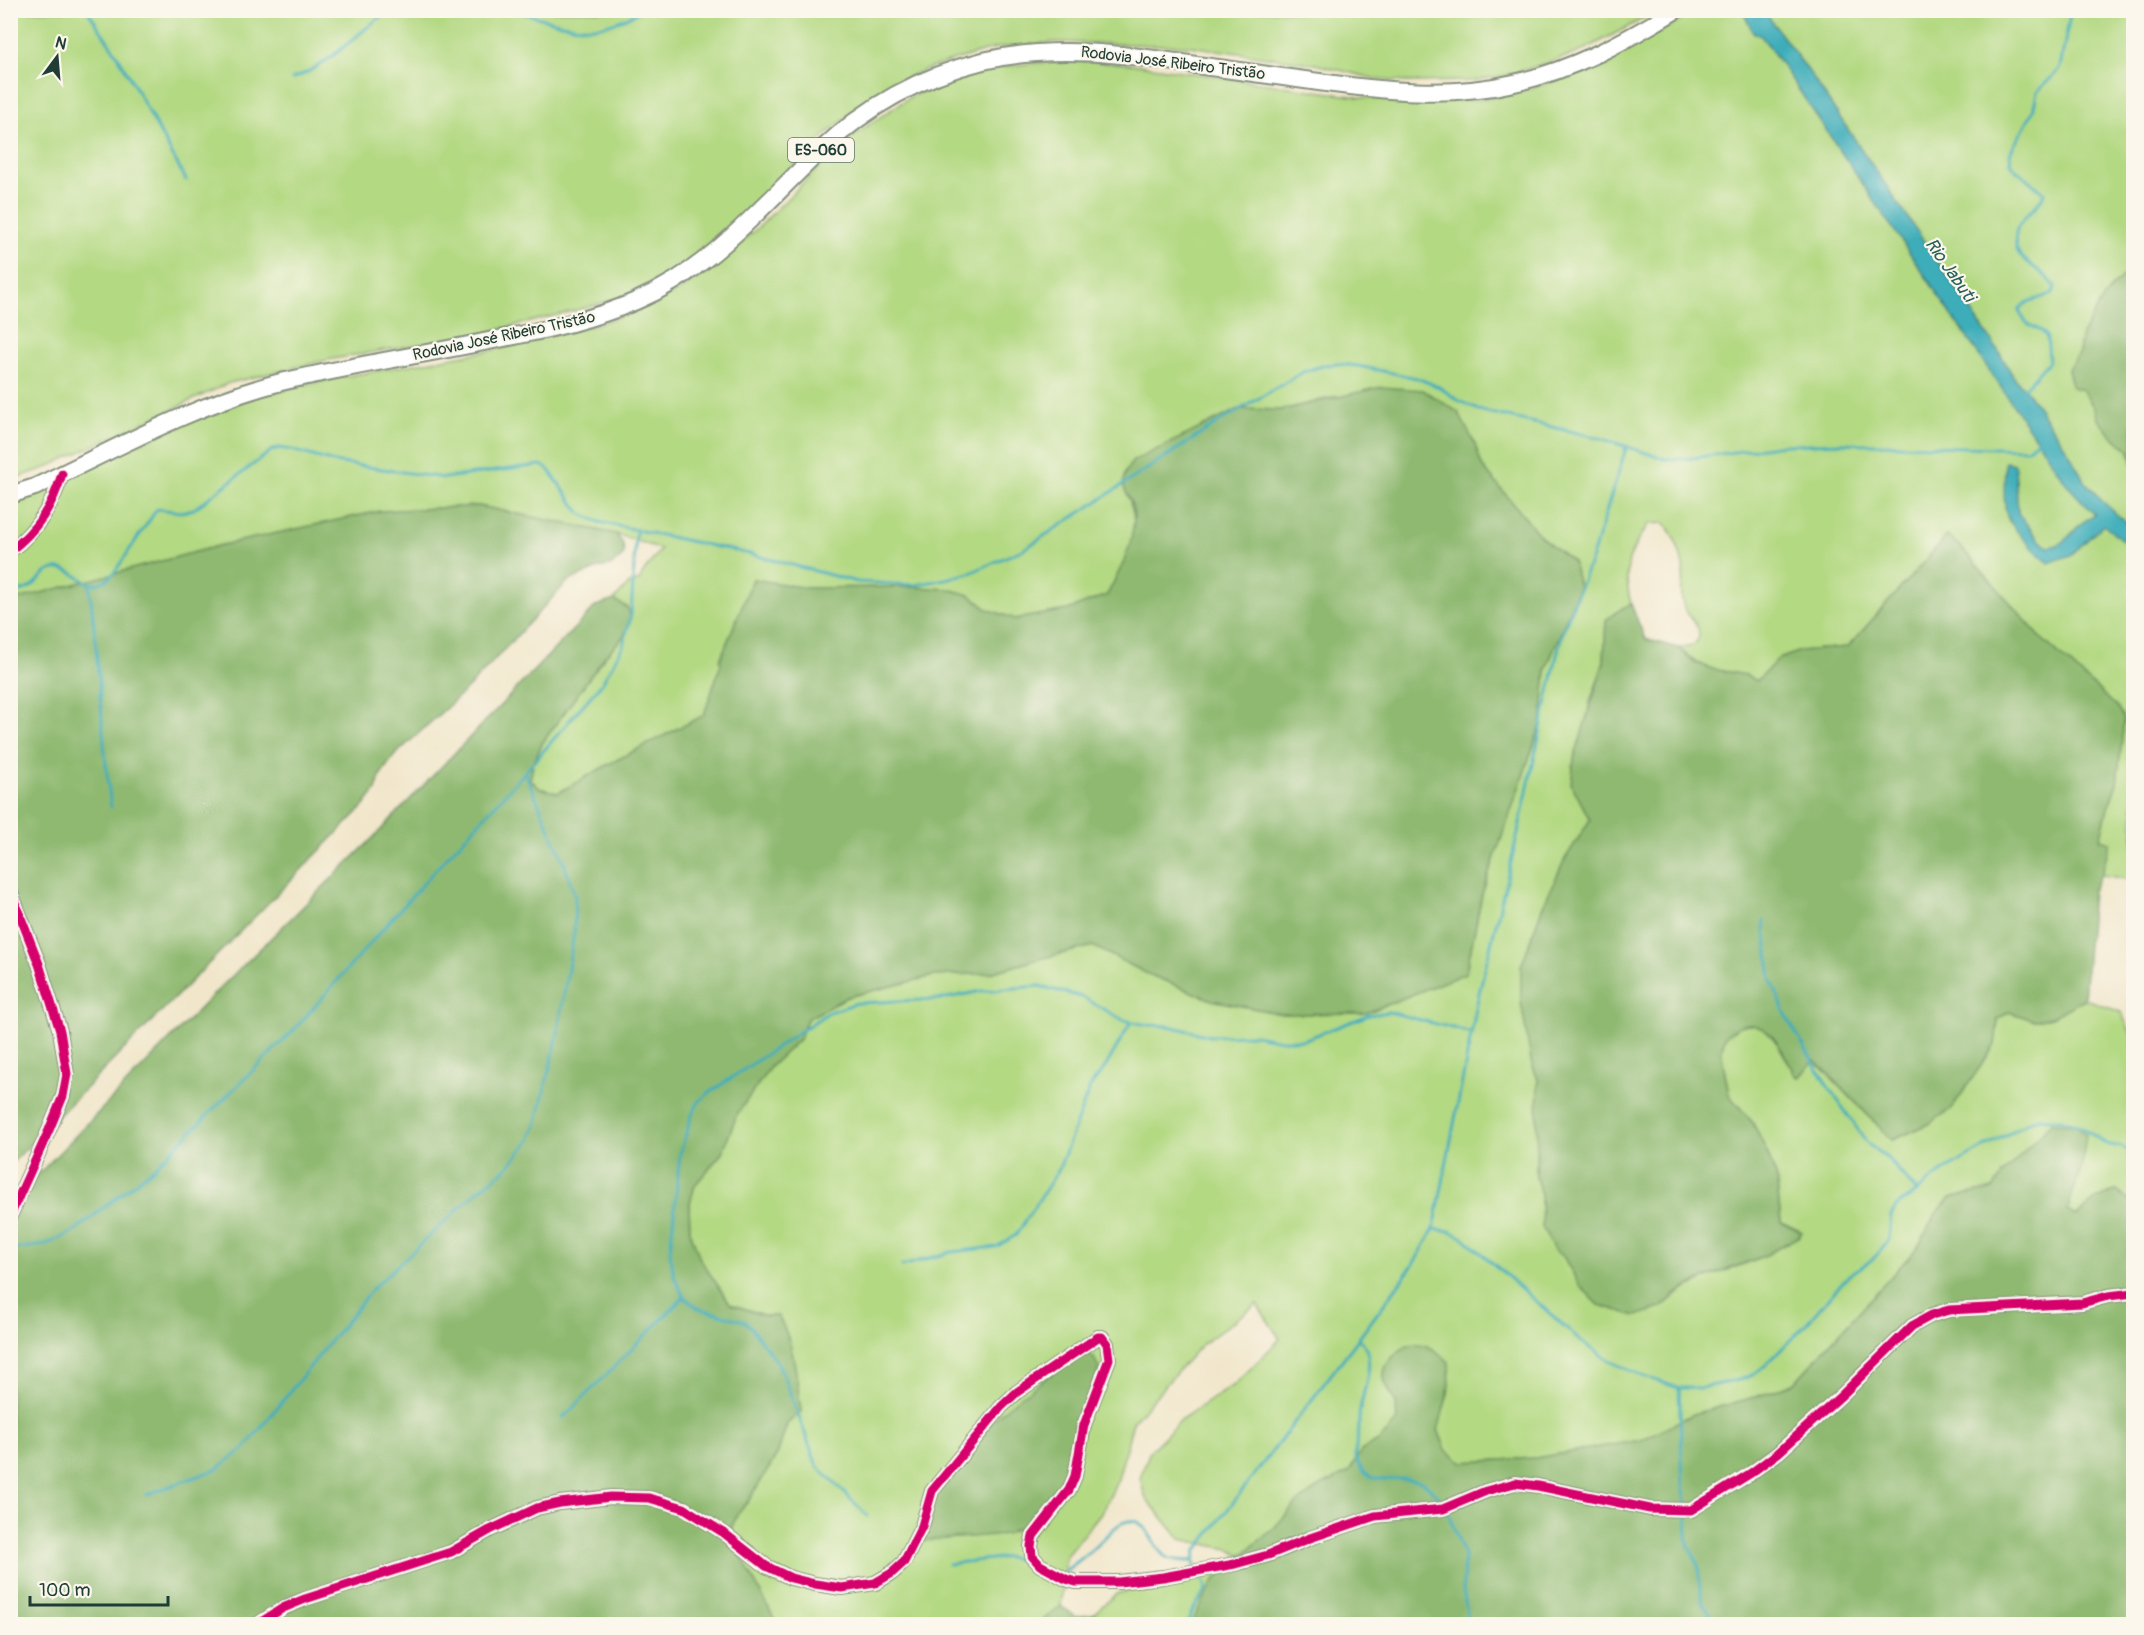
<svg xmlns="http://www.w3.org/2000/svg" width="2144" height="1635" viewBox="0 0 2144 1635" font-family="Pangolin,sans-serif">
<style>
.green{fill:#b4d983;stroke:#6a8b5c;stroke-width:1.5}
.forest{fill:#8fb971;stroke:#577b52;stroke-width:1.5}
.water{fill:#3eadba;stroke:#2e7577;stroke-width:1.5}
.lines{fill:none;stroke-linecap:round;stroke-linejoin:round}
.stream{stroke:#3eadba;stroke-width:3}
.minor-casing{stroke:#88927f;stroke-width:16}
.major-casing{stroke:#88927f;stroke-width:20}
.minor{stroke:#fff;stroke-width:14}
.major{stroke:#fff;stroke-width:16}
.cycleway-casing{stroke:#fbf7ec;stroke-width:13}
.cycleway{stroke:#d6006c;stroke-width:9}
.labels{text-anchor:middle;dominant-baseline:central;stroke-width:4.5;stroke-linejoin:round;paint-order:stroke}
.shield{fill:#fbf7ec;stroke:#61756b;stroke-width:1.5}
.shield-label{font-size:15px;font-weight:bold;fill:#1f3d34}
.street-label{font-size:16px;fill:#1f3d34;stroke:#fbf7ec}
.water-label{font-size:18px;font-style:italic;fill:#285f5c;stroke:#fbf7ec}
</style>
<rect width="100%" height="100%" fill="#fbf7ec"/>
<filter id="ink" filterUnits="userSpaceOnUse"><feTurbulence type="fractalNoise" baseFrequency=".0167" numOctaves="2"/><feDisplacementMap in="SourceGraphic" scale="12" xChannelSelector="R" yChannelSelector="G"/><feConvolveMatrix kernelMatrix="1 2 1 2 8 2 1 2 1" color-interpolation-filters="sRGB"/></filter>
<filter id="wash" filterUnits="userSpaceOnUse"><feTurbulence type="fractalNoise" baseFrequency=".008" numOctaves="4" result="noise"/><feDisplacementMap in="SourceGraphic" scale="24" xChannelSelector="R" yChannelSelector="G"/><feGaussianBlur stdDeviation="1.35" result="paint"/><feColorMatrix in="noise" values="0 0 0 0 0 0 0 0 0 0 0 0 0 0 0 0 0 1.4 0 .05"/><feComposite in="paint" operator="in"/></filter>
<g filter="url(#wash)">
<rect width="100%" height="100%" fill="#f1e6ca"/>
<path class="green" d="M10 11H1658L1578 53 1508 75 1473 81 1407 82 1380 80 1315 64 1190 46 1054 42 996 48 968 56 930 68 901 80 859 108 828 132 749 210 697 256 675 271 630 294 585 308 489 332 327 360 229 383 45 468 11 480Z
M1695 11H1743L1753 32 1761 36 1769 46 2068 486 2095 515C2091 518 2085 520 2082 523 2070 534 2065 545 2048 547L2039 540 2018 513 2015 469 2014 464 2005 463 2006 510 2008 520 2038 553 2071 555 2104 524 2125 542 2133 546V880L2101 875 2109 842 2100 839 2108 808 2117 783 2124 720 2118 708 2041 638 1960 546 1947 536 1848 647 1800 651 1777 660 1757 681C1740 671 1728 674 1711 669 1698 664 1689 657 1678 648 1687 648 1698 646 1699 635 1700 624 1687 616 1684 607 1678 588 1685 580 1683 566 1681 551 1673 535 1665 523L1649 524C1628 553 1622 568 1631 604L1621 609 1606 620 1604 662 1590 702 1571 783 1590 820 1565 859 1542 908 1521 967 1531 1061 1538 1080 1536 1177 1541 1195 1542 1226 1554 1250 1563 1256 1580 1286 1661 1308C1692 1278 1728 1272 1766 1255 1777 1249 1788 1242 1799 1236L1802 1232 1781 1222 1776 1176 1768 1155 1753 1123 1729 1095 1721 1051 1726 1035C1731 1032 1738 1026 1743 1025 1772 1021 1783 1055 1795 1075L1799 1077 1814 1060 1892 1140 1929 1124 1952 1108 1995 1045 1998 1019 2009 1012 2033 1020 2052 1017 2083 998 2121 1012 2133 1038V1205L2117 1190 2096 1200 2075 1216 2067 1211 2071 1198 2016 1161 1993 1189 1950 1198 1935 1215 1918 1247 1794 1383 1762 1395 1694 1414 1641 1440 1536 1458 1463 1462 1446 1450 1438 1430 1450 1385 1417 1344 1406 1348 1390 1359 1388 1390 1396 1402 1397 1421 1380 1440 1361 1451 1349 1472 1321 1486 1298 1502 1273 1529 1228 1567 1194 1618 1192 1624H1093V1614L1116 1594 1241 1556 1229 1549 1180 1539 1145 1497 1140 1478 1150 1451 1183 1418 1235 1384 1280 1339 1257 1304 1200 1346 1133 1422 1118 1479 1104 1509 1066 1556 1061 1606 1038 1624H777L729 1533 738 1513 749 1500 777 1455 787 1424 801 1412 796 1374 778 1316H766L730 1304 700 1260 690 1231 689 1206 695 1185 722 1153 737 1114 770 1067 800 1038 807 1019 847 997 933 976 990 973 1039 959 1093 946 1148 974 1212 1000 1282 1014 1366 1013 1466 973 1482 894 1541 724 1546 669 1579 587 1573 562 1541 537 1482 466 1474 442 1337 396 1282 410 1239 409 1210 423 1130 504C1143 534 1121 569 1107 595L1068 610 1015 619 987 609 978 601 948 589 911 587 806 588 753 579 720 660 721 664 704 716 609 764 558 793 539 788 530 779 534 761 543 742 605 656 623 637 628 608 614 600 628 585 640 580 643 573 661 549 616 534 479 506 380 511 222 545 11 601 10 500 235 401 331 379 493 350 590 326 638 311 685 287 709 271 762 224 840 146 870 124 910 97 937 85 973 74 1000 67 1033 63 1083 61 1132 64 1358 97 1406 101 1475 100 1512 94 1585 71 1659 32Z
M1764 11H2133V267L2111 288 2092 316 2081 338 2079 353 2068 369 2093 406 2097 418 2110 434 2130 451 2134 465 2133 529 2101 500 2084 480 2068 451 2028 393 2013 376 1999 352 1809 72Z"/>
<path class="forest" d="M2133 267V465L2130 451 2110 434 2097 418 2093 406 2082 390 2072 387 2068 369 2079 353 2081 338 2092 316 2111 288Z
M1381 387 1423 390 1458 412 1474 442 1482 466 1541 537 1573 562 1579 587 1546 669 1541 724 1482 894 1466 973 1366 1013 1282 1014 1212 1000 1148 974 1093 946 1039 959 990 973 933 976 847 997 807 1019 800 1038 770 1067 737 1114 722 1153 695 1185 689 1206 690 1231 700 1259 730 1304 766 1316H778C796 1346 796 1378 801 1412L787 1424 777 1455 749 1500 738 1513 729 1533 777 1624H11L10 1203 219 989 370 841 596 606 614 600 628 608 631 620 623 637 605 656 543 742 534 761 530 779 539 788 558 793 609 764 704 715 721 664 720 660 753 579 806 588 911 587 948 589 970 595 987 609 1015 619 1068 610 1107 595C1121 568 1133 548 1134 517 1135 495 1110 488 1133 461L1239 409 1282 410Z
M479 506 616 534 623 544 624 555 610 566 598 568 567 582 471 685 394 756 381 774 376 790 363 807 11 1164V601L222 545 380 511Z
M1947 536 1960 546 2041 638 2118 708 2124 720 2117 783 2108 808 2100 839 2110 842 2102 873 2092 891 2084 999 2052 1017 2033 1020 2009 1012 1998 1019 1995 1045 1952 1108 1929 1124 1892 1140 1815 1060 1799 1077 1795 1075C1784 1054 1772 1021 1743 1025 1738 1026 1731 1032 1726 1035L1721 1051 1729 1095 1753 1123 1768 1155 1776 1176 1781 1222 1802 1232 1799 1236 1766 1255 1698 1281 1676 1294 1661 1308 1636 1316 1599 1305 1580 1286 1563 1256 1554 1250 1542 1226 1541 1195 1536 1177 1538 1080 1531 1061 1521 1002V967L1542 908 1565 859 1590 820 1571 783 1574 759 1604 662 1606 620 1621 609 1631 604 1645 639 1678 648 1695 662 1712 669 1746 675 1757 681 1777 660 1800 651 1848 647Z
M2051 1123 2076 1124 2086 1134 2082 1165 2067 1211 2076 1216 2096 1200 2117 1190 2133 1205V1624H1192L1194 1618 1213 1582 1228 1567 1273 1529 1298 1502 1321 1486 1349 1472 1361 1451 1380 1440 1397 1421C1396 1416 1397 1408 1396 1403 1393 1393 1382 1384 1384 1373 1386 1360 1403 1344 1417 1344 1429 1344 1442 1355 1449 1362L1450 1385 1438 1430 1446 1450 1463 1462 1536 1458 1641 1440 1694 1414 1762 1395 1794 1383 1918 1247 1935 1215 1950 1198 1993 1189 2002 1175Z
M1082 1352 1094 1358 1099 1368 1074 1461 1065 1484 1045 1515 1006 1534 922 1541 932 1494 999 1414 1020 1397Z
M1061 1606 1076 1617 1093 1614V1624H1038Z"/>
<path class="water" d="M1743 11H1764L1809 72 1999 352 2013 376 2028 393 2068 451 2084 480 2101 500 2133 529V546L2125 542 2103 525 2071 555 2049 563C2038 554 2014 531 2008 518 2002 505 2005 477 2005 462L2014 464 2015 469 2018 513 2039 540 2048 547C2065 546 2070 534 2081 524 2085 520 2091 518 2095 515L2068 486 1769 46 1761 36 1753 32Z"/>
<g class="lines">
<path class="stream" d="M87 10 118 56 186 180
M511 10C563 22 588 42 641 10
M292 79C331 65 356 33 390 10
M2022 391 2049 361C2048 354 2049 343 2046 336 2040 325 2026 331 2019 310 2026 299 2042 299 2053 293L2055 287C2047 271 2018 262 2016 246 2011 217 2038 213 2044 193L2015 169 2011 163 2010 153 2033 111 2037 92 2055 74 2060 67 2071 10
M89 583C99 658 101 733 111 807
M10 593C17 592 23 591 29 588 38 583 44 570 55 569 80 566 87 601 114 573L157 509 181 512 194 509 271 451 279 448 292 450 334 462 444 478 541 465 548 469 581 514 599 522 750 554 857 582 915 585 946 579 970 573 1024 549 1221 421 1303 372 1325 365 1337 364 1358 366 1417 378 1439 387 1458 400 1478 410 1600 438 1665 459H1685L1783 445 1841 443 2027 449 2040 438
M1764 921 1771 979 1786 1016 1827 1085 1868 1144 1888 1159 1917 1191
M1434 1229 1450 1231 1464 1238 1580 1340 1609 1361 1645 1377 1679 1388H1700L1739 1380 1753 1375 1766 1365 1805 1325 1849 1275 1873 1259 1883 1248 1889 1240 1891 1216 1896 1207 1945 1170 2032 1120 2040 1118 2068 1121 2082 1127 2106 1144 2121 1147 2134 1153
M10 1250 44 1245 72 1233 155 1167 292 1032 427 879 527 770 602 683 623 646 631 615 636 530
M902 1266 951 1252 996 1247 1016 1235 1059 1169 1090 1087 1106 1066 1131 1022
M1359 1338C1378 1356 1364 1388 1360 1409 1358 1418 1360 1428 1358 1437 1357 1444 1353 1452 1356 1459 1369 1493 1398 1472 1421 1482 1431 1486 1438 1497 1444 1505
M1679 1388 1683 1486 1687 1506
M563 1418 684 1297
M146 1495 217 1469 244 1449 373 1288 478 1191 507 1168 530 1140 536 1125 556 1042 574 933 575 897 563 860 525 772
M1447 1510 1464 1555 1463 1590 1469 1624
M1688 1515 1687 1538 1689 1547 1698 1563 1700 1590 1703 1603 1717 1624
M868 1516 817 1466 783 1374 777 1362 749 1325 744 1321 698 1308 684 1297 674 1276 670 1252 680 1154 691 1117 698 1103 706 1095 829 1012 857 1003 942 999 982 991 1039 986 1082 997 1123 1020 1148 1025 1169 1026 1210 1036 1255 1035 1282 1040H1303L1369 1015 1389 1012 1472 1033
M948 1564 1008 1557 1020 1560 1035 1568
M1195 1566 1194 1561 1196 1551 1359 1338 1413 1265 1434 1229 1479 993 1517 837 1559 646 1563 631 1592 557 1626 448
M1064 1572C1075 1563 1087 1555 1097 1545 1105 1538 1112 1528 1122 1523 1147 1511 1151 1548 1166 1557 1174 1561 1185 1561 1194 1561
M1187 1624 1192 1612 1206 1590 1205 1584 1199 1575"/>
</g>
</g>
<g filter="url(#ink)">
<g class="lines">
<defs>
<path id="minor" d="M10 551C37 530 52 507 62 474
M10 890 39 964 60 1031 67 1074 63 1096 49 1130 10 1216
M258 1624 283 1608 305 1599 451 1552 490 1530 537 1508 560 1503 611 1497 649 1498 684 1508 724 1533 766 1566 791 1578 815 1584 842 1588 875 1583 892 1573 904 1562 922 1526 932 1491 1001 1407 1017 1392 1098 1337H1102L1107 1344 1109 1359 1084 1425 1075 1476 1069 1490 1033 1536 1031 1546 1032 1556 1040 1565 1066 1579 1076 1582H1119L1163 1577 1235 1564 1268 1555 1310 1538 1375 1516 1443 1509 1486 1491 1515 1483 1538 1486 1650 1509 1691 1510 1751 1473 1778 1453 1843 1394 1912 1326 1932 1315 1949 1310 2082 1303 2108 1296 2134 1293"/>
<path id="major" d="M10 495 35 487C115 449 195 404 281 382 353 365 427 354 499 339 546 330 592 320 636 301 713 268 762 205 821 150 867 106 922 76 983 61 1054 44 1125 54 1196 65 1237 71 1278 76 1319 82 1385 91 1449 98 1514 83 1573 70 1624 42 1676 10"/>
</defs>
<use href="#minor" class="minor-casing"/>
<use href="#major" class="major-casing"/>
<use href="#minor" class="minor"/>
<use href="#major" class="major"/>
<defs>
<path id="cycleway" d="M10 551C37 530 52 507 62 474
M10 890 39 964 60 1031 67 1074 63 1096 49 1130 10 1216
M258 1624 283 1608 305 1599 451 1552 490 1530 537 1508 560 1503 611 1497 649 1498 684 1508 724 1533 766 1566 791 1578 815 1584 842 1588 875 1583 892 1573 904 1562 922 1526 932 1491 1001 1407 1017 1392 1098 1337H1102L1107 1344 1109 1359 1084 1425 1075 1476 1069 1490 1033 1536 1031 1546 1032 1556 1040 1565 1066 1579 1076 1582H1119L1163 1577 1235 1564 1268 1555 1310 1538 1375 1516 1443 1509 1486 1491 1515 1483 1538 1486 1650 1509 1691 1510 1751 1473 1778 1453 1843 1394 1912 1326 1932 1315 1949 1310 2082 1303 2108 1296 2134 1293"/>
</defs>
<use href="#cycleway" class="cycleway-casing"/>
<use href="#cycleway" class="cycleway"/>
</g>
</g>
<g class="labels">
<rect class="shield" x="788" y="138" width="66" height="24" rx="4.5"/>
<g class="shield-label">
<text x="821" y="150">ES-060</text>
</g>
<g class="street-label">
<text transform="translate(1173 63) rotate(7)">Rodovia José Ribeiro Tristão</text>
<text transform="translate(504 336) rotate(-12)">Rodovia José Ribeiro Tristão</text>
</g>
<g class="water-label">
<text transform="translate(1950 270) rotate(55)">Rio Jabuti</text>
</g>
</g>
<rect width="2144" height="1635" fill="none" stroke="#fbf7ec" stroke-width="36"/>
<g transform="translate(57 57) rotate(16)" stroke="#fbf7ec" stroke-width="4.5" paint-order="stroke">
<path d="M0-4.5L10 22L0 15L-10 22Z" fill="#1f3d34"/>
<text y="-9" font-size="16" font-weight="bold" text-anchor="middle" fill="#1f3d34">N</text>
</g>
<path d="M30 1596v9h138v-9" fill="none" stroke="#1f3d34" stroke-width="3"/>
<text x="39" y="1596" font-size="18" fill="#1f3d34" stroke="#fbf7ec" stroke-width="4.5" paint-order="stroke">100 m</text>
</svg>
